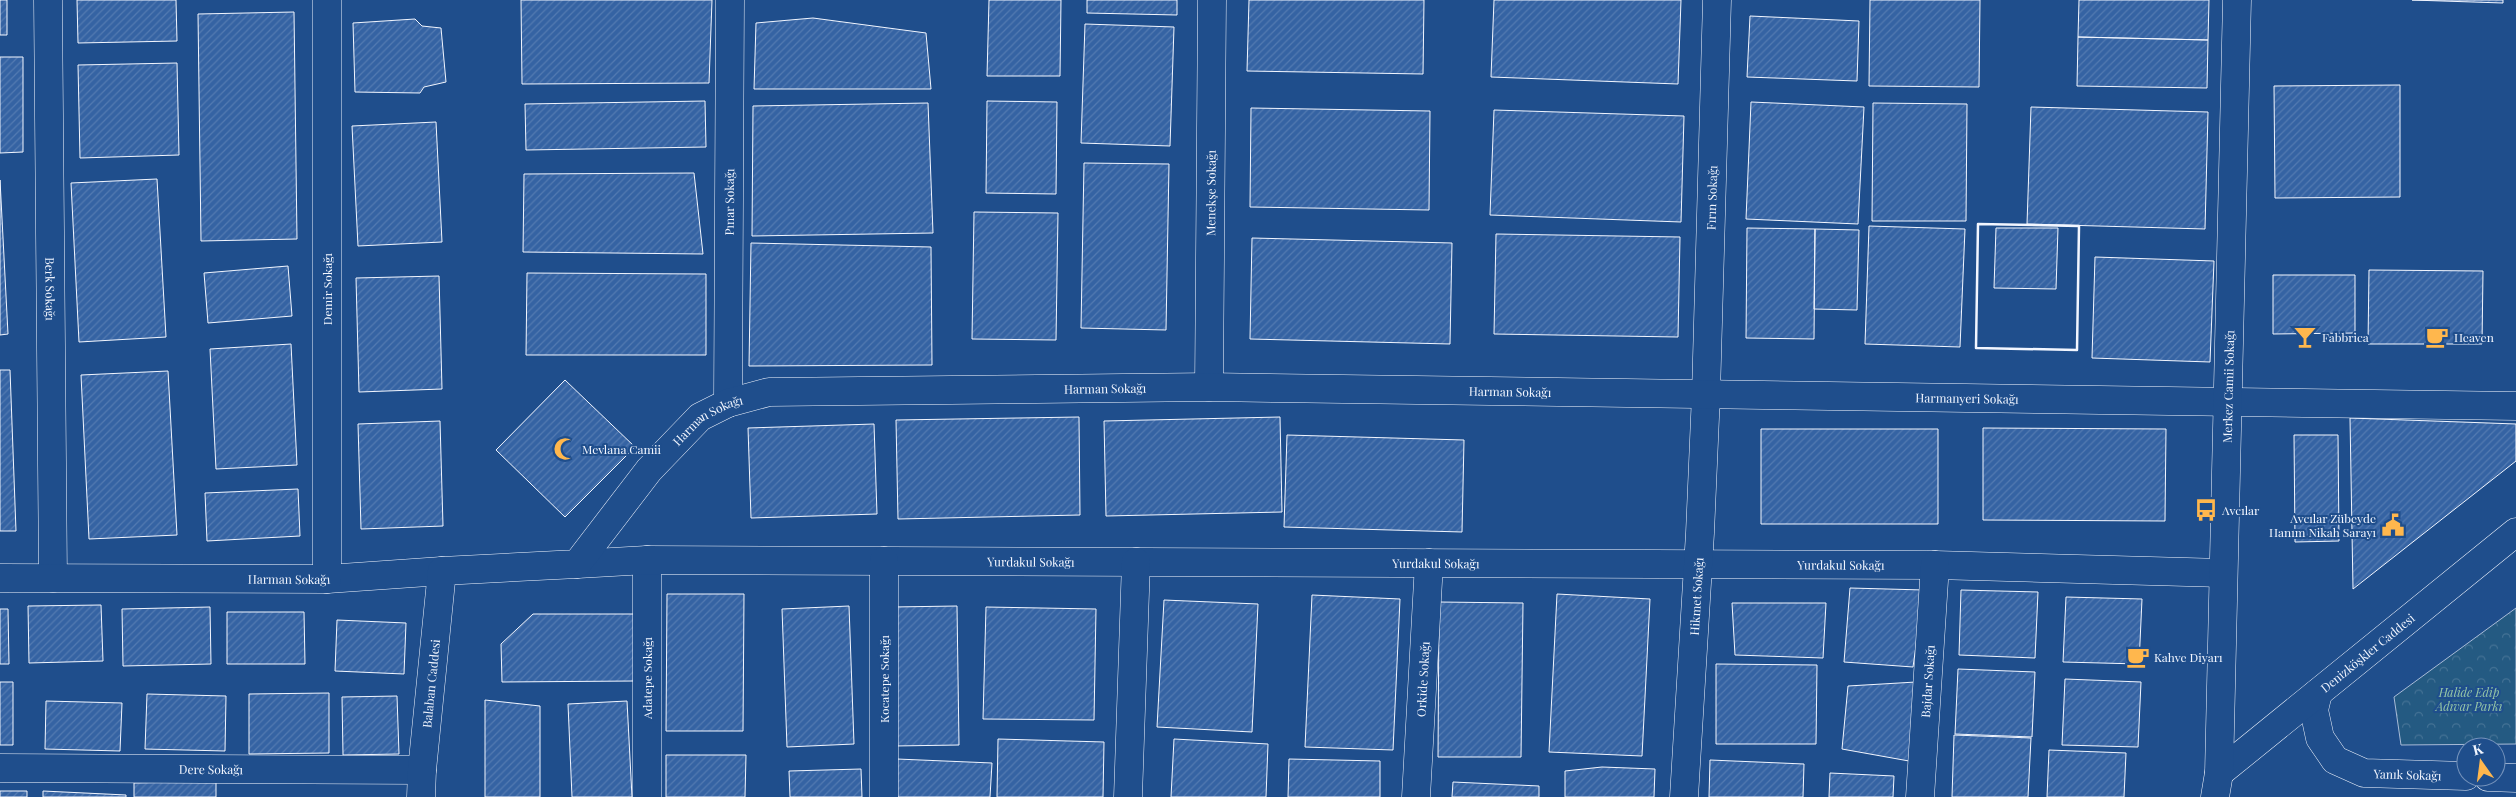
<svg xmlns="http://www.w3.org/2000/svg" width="2516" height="797" viewBox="0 0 2516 797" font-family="'Playfair Display',serif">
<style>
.park{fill:url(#park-crowns);stroke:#a8bbd7}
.building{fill:url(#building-hatch);stroke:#f2f6ff}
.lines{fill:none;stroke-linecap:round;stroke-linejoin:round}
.minor-casing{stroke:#f2f6ff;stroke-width:29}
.tertiary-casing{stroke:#f2f6ff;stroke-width:29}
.primary-casing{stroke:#f2f6ff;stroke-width:29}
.minor{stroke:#1f4e8c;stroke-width:28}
.tertiary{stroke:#1f4e8c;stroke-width:28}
.primary{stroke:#1f4e8c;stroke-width:28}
.wall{stroke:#f2f6ff;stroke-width:2.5}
.labels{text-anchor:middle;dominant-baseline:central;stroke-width:4;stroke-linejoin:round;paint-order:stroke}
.street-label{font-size:12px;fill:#f2f6ff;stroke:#1f4e8c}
.poi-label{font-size:12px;fill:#f2f6ff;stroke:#1f4e8c;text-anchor:start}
.park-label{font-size:12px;font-style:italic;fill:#97c8a6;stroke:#1f4e8c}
</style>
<defs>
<pattern id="park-crowns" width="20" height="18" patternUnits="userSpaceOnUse" patternTransform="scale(1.25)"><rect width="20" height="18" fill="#245a82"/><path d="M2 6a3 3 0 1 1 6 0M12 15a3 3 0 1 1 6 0" fill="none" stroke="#447295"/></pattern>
<pattern id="building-hatch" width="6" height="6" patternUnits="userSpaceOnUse" patternTransform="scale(1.25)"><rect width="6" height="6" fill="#3563a3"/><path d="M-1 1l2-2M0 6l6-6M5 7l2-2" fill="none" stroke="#537ab1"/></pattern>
</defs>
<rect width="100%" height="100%" fill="#1f4e8c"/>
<path class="park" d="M2516 608V744L2401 745 2394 697Z"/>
<path class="building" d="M0 0H7V35H0Z
M77 0H176L177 41 78 43Z
M521 0H712L709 83 522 84Z
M989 0H1061L1060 76H987Z
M1087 0H1177V15L1087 13Z
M1249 0H1424L1423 74 1247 71Z
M1494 0H1681L1678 84 1491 77Z
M1870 0H1980L1979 87 1869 86Z
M2079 0H2209L2208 40 2078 37Z
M2412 0H2503V3Z
M294 12 297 239 201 241 198 14Z
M1750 16 1859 21 1857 81 1747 77Z
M813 18 926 33 931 89H754L756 23Z
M415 19 422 26 441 28 446 82 424 87 420 93 355 92 353 23Z
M1085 24 1174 27 1170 146 1081 143Z
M2078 37 2208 40 2207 88 2077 86Z
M0 57H23V152L0 153Z
M177 63 179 155 80 158 78 65Z
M2400 85V197L2275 198 2274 86Z
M705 101 706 147 526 150 525 104Z
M987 101 1057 102 1056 194 986 193Z
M1751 102 1864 107 1858 224 1746 219Z
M928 103 933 233 752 236 753 106Z
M1873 103 1967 104 1966 221H1872Z
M2031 107 2208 112 2205 229 2027 224Z
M1251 108 1430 111 1429 210 1250 207Z
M1494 110 1684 116 1681 222 1490 215Z
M436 122 442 242 358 246 352 126Z
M1084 163 1169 164 1166 330 1081 328Z
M694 173 703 254 523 252 524 174Z
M157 179 166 337 79 342 71 183Z
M0 180 8 334 0 335Z
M974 212 1058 213 1056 340 972 339Z
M1869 226 1965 229 1960 347 1865 344Z
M1747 228 1815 229 1814 339 1746 338Z
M1996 228H2058L2056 289 1994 288Z
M1815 229 1859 230 1857 310 1814 309Z
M1496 234 1680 237 1678 337 1494 334Z
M1252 238 1452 243 1450 344 1250 339Z
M751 243 931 247 932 365 749 366Z
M2095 257 2214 261 2210 362 2092 358Z
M288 266 292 316 208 323 204 273Z
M2369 270 2483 271 2482 344H2368Z
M527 273 706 274V355H526Z
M2273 275H2355V333L2273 334Z
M439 276 442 389 359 392 356 278Z
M291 344 297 465 216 469 210 349Z
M0 370H10L16 531H0Z
M168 371 177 535 89 539 81 375Z
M565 380 635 447 565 517 496 450Z
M1079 417 1080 515 898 519 896 420Z
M1280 417 1282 512 1106 516 1104 421Z
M2350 418 2516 424V461L2353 589Z
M440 421 443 526 361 529 358 424Z
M874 424 877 514 751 518 748 428Z
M1983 428 2166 429 2165 521 1983 520Z
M1761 429H1938V524H1761Z
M1287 435 1464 440 1462 532 1284 527Z
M2294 435H2338L2339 541 2295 542Z
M298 489 300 536 207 541 205 493Z
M1850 588 1924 590 1913 667 1844 662Z
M1961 590 2038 592 2035 658 1959 655Z
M667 594H744L743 731H666Z
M1557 594 1650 599 1642 756 1549 752Z
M1312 595 1400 599 1393 750 1305 747Z
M2066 597 2142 599 2139 664 2063 662Z
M1164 600 1258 604 1252 732 1157 727Z
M1439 602 1523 603 1521 757H1438Z
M1732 603H1826L1823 658 1735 655Z
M101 605 103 661 29 663 28 606Z
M849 606 854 744 787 747 782 609Z
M957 606 959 745 894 746 892 607Z
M210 607 211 664 123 666 122 609Z
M986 607 1096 609 1094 720 983 719Z
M0 609H8L9 664H0Z
M227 612H304L305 664H227Z
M533 614H636L635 681 502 682 501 644Z
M337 620 406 623 404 674 335 671Z
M1716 664 1817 665 1816 744H1716Z
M1958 669 2035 672 2032 737 1955 734Z
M2065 679 2141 682 2138 747 2062 745Z
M0 682H13V745H0Z
M1916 682 1909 761 1842 749 1848 686Z
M329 693V753L249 754V694Z
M147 694 226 696 225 751 145 749Z
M397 696 399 754 343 755 342 697Z
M485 700 540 706V797H485Z
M46 701 122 703 120 751 45 749Z
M627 701 632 797H572L568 704Z
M1954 735 2031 738 2028 797H1952Z
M998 739 1104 742 1103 797H997Z
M1174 739 1268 744 1266 797H1171Z
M2049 750 2126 753 2124 797H2047Z
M666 755H746L745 797H666Z
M897 759 992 763 990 797H896Z
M1289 759 1380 761V797H1288Z
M1710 760 1804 764 1803 797H1709Z
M1602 767 1655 769 1654 797H1565V771Z
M861 769 862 797H790L789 771Z
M1830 773 1894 776 1893 797H1829Z
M216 781V797H134V783Z
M1453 782 1539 786V797H1452Z
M0 791H27V797H0Z
M43 791 126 795V797H43Z"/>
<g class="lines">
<defs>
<g id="minor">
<path id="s1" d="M48 0 53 578"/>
<path id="s2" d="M1209 387 1212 0"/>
<path id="s3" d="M728 403 730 0"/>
<path d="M647 560V797"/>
<path id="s4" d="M577 564 647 560 1935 565 2223 573"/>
<path id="s5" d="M0 578 327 579 442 571"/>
<path d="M327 579V0"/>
<path id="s6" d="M2318 693 2314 710 2320 738 2335 760 2364 773 2466 776"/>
<path id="s7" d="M0 768 422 770"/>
<path d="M2488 777 2516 778"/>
<path d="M884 797V561"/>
<path d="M1128 797 1136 562"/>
<path id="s8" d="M1416 797 1429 563"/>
<path id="s9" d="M1684 797 1700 533 1706 394 1717 0"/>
<path id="s10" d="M1920 797 1935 565"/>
</g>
<g id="tertiary">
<path id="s11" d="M421 797 422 770 442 571 577 564 649 470 700 417 728 403 769 392 1209 387 2516 406"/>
</g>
<g id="primary">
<path id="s12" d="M2219 773 2516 532"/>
<path id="s13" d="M2215 797 2219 773 2237 0"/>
</g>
</defs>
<use href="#minor" class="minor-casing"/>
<use href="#tertiary" class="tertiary-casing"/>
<use href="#primary" class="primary-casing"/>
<use href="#minor" class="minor"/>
<use href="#tertiary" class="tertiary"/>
<use href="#primary" class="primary"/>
<path class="wall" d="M1978 224 2079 226 2077 350 1976 348Z"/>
</g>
<defs>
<symbol id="bar-bare" viewBox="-9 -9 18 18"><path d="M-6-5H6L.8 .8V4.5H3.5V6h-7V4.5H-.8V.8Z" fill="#ffb74d" stroke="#1f4e8c" stroke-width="2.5" paint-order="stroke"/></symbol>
<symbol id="cafe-bare" viewBox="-9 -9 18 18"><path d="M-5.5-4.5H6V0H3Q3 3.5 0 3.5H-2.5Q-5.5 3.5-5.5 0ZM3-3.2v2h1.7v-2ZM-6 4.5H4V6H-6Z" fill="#ffb74d" stroke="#1f4e8c" stroke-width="2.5" paint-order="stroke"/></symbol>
<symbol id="mosque-bare" viewBox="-9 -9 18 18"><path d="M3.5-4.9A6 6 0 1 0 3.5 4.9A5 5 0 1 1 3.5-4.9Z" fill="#ffb74d" stroke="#1f4e8c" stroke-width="2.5" paint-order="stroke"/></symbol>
<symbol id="bus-bare" viewBox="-9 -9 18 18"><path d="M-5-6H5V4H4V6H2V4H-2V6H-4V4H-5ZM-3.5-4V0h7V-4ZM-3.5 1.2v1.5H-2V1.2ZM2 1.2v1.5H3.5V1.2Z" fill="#ffb74d" stroke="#1f4e8c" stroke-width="2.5" paint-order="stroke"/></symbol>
<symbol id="civic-bare" viewBox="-9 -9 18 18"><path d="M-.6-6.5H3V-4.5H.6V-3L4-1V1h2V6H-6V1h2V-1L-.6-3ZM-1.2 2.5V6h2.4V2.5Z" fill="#ffb74d" stroke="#1f4e8c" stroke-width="2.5" paint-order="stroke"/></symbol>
</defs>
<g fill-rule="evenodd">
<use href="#bar-bare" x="2289" y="321" width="32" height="32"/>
<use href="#cafe-bare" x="2421" y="321" width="32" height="32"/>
<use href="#mosque-bare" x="549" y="433" width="32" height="32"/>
<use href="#bus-bare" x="2190" y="494" width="32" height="32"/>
<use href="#civic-bare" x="2377" y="509" width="32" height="32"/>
<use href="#cafe-bare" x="2122" y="641" width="32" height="32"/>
</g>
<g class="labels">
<g class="street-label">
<text stroke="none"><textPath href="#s2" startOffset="194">Menekşe Sokağı</textPath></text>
<text stroke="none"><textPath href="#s9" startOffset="600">Fırın Sokağı</textPath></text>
<text stroke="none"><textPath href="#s3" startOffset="201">Pınar Sokağı</textPath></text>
<text stroke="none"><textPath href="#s1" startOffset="289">Berk Sokağı</textPath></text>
<text transform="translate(327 289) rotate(-90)">Demir Sokağı</text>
<text stroke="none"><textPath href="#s13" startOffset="411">Merkez Camii Sokağı</textPath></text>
<text stroke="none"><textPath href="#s11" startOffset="964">Harman Sokağı</textPath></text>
<text stroke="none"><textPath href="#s11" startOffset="1369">Harman Sokağı</textPath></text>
<text stroke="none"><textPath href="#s11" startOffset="1826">Harmanyeri Sokağı</textPath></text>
<text stroke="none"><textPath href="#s11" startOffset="559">Harman Sokağı</textPath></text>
<text stroke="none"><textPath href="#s4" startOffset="454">Yurdakul Sokağı</textPath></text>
<text stroke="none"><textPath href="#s4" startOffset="859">Yurdakul Sokağı</textPath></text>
<text stroke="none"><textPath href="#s4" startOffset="1264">Yurdakul Sokağı</textPath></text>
<text stroke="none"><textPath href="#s5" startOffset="289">Harman Sokağı</textPath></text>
<text stroke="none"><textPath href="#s9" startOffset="201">Hikmet Sokağı</textPath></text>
<text stroke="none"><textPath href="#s12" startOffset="191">Denizköşkler Caddesi</textPath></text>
<text transform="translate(647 678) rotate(-90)">Adatepe Sokağı</text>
<text transform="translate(884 679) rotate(-90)">Kocatepe Sokağı</text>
<text stroke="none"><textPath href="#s8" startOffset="118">Orkide Sokağı</textPath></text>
<text stroke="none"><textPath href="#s10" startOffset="116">Bajdar Sokağı</textPath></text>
<text stroke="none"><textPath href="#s11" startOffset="114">Balaban Caddesi</textPath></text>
<text stroke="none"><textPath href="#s7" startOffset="211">Dere Sokağı</textPath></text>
<text stroke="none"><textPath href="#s6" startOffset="148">Yanık Sokağı</textPath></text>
</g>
<g class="poi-label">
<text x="2322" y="337">Fabbrica</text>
<text x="2454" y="337">Heaven</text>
<text x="582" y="449">Mevlana Camii</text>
<text x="2222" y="510">Avcılar</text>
<text x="2376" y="518" text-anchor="end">Avcılar Zübeyde<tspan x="2376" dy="14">Hanım Nikah Sarayı</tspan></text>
<text x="2154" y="657">Kahve Diyarı</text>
</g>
<g class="park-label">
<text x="2469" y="692">Halide Edip<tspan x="2469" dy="14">Adıvar Parkı</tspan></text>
</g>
</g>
<g transform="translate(2481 762) rotate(346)"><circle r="24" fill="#1f4e8c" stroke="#7391ba"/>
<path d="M0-4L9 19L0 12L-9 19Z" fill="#ffb74d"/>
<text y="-8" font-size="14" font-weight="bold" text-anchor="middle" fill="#f2f6ff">K</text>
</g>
</svg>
